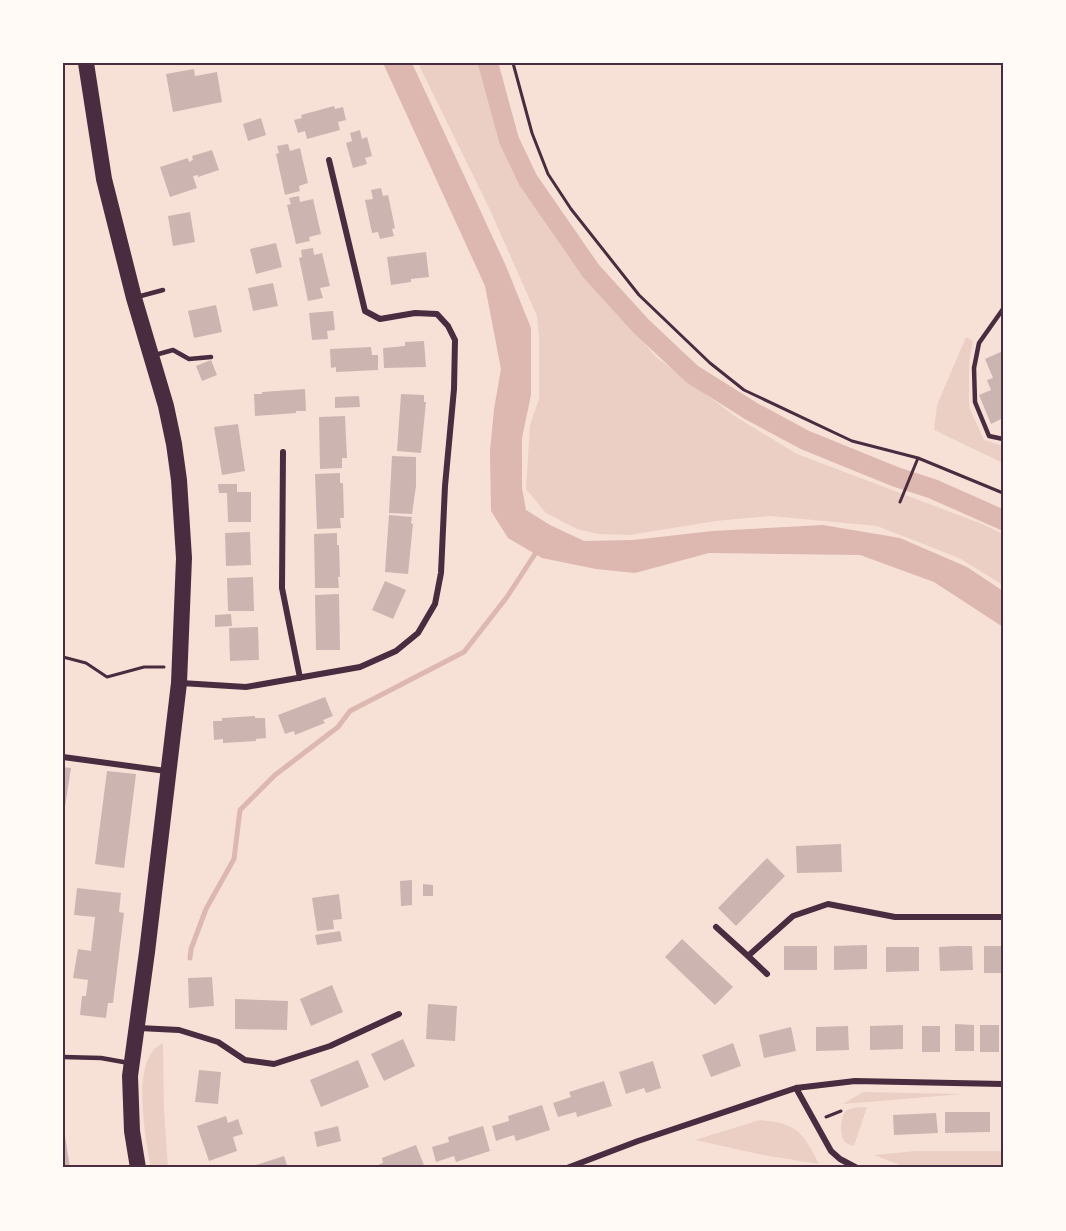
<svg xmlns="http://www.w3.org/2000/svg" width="1066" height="1231" viewBox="0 0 1066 1231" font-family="'IBM Plex Sans',sans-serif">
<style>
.green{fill:#ebcfc5}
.water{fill:#dcb8b0}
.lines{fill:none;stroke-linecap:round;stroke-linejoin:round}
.stream{stroke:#dcb8b0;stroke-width:5}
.canal{stroke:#dcb8b0;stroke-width:20}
.building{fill:#ccb4b1}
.path{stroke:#4a2c40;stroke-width:3}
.service{stroke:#4a2c40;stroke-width:4.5}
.minor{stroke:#4a2c40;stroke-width:6}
.trunk{stroke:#4a2c40;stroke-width:16}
.neatline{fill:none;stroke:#4a2c40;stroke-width:2}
</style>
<rect width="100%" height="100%" fill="#f7e1d7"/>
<path class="green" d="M418 63H483L506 147 568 252 656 357 736 417 797 454 982 524 1003 534V585L959 558 877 526 770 516 716 521 630 535 598 534 577 529 546 513 526 489 530 425 539 399V338L537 316 490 210Z
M966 337 973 341 969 363V407L984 440 1003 446V463L934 430 937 405Z
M163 1043 164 1109 168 1168H151C146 1140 129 1057 163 1043Z
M863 1092 963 1094 843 1104Z
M867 1107 854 1146C851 1145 847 1144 845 1142 839 1136 840 1115 847 1110 852 1107 861 1108 867 1107Z
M760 1120C797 1123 803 1132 819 1164L763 1155 695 1140Z
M915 1151H1003V1168H908L874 1155Z"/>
<path class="water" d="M383 63H412L506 266 531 328V395L522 438V488L526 510 550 525 584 541 633 540 712 531 823 525 900 538 967 567 1003 591V627L934 582 860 555 709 553 635 573 596 569 542 558 508 538 491 511 490 451 494 409 501 369 485 286Z"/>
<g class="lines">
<path class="stream" d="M190 958 191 949 206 909 234 859 240 810 275 775 338 727 350 711 464 652 507 597 535 554"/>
<path class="canal" d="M488 63 509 140 528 180 591 271 641 326 692 374 751 411 805 440 896 477 933 489 1003 520"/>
</g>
<path class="building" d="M194 69 195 76 217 72 222 102 173 112 166 74Z
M334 106 335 109 343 107 346 120 338 122 340 130 307 139 305 131 298 133 294 120 302 118 301 115Z
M261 118 266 135 248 141 243 124Z
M360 130 362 139 367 137 372 156 365 158 367 164 353 168 346 143 352 141 350 133Z
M288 144 290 151 300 148 308 183 299 186 300 191 285 195 276 154 279 153 277 146Z
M212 150 219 170 198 177V175L193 176 197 188 170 197 160 167 188 158 189 162 193 160 192 156Z
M381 188 383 196 388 195 395 228 392 229 394 236 380 239 378 232 372 233 365 200 373 199 371 190Z
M299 196 300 202 313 199 321 234 309 237 310 241 296 244 287 205 291 204 289 198Z
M190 212 195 242 173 246 168 216Z
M276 243 282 267 256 274 250 249Z
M313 248 314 255 322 253 330 286 320 288 323 298 308 301 299 258 302 257 301 250Z
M426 252 429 277 411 279V282L391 285 387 257Z
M273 283 278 306 253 311 248 288Z
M216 305 222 332 194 338 188 311Z
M333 311 335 330 327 331 328 339 312 340 309 313Z
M424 341 426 367 384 368 383 348 405 346V342Z
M371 347 372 355H378V370L336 372V367L331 368 330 349Z
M1003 351V418L991 424 979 395 991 390 987 380 993 378 985 359Z
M211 360 217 375 202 381 196 366Z
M305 389 306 411H296V413L255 416 254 394H262V392Z
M401 394 424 395V402H426L421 453 397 451Z
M359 396 360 407 335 408V397Z
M345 416 347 458H342V468L320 469 319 417Z
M238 424 245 471 222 475 214 427Z
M392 456 416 457V486L412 514 389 513Z
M340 473V483H343L344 518H340L341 528 317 529 315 474Z
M218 484H237V492H251V522H228L227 493H219Z
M389 515 412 517 411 523 413 524 408 574 385 572Z
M250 532 251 565 226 566 225 533Z
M337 533V545H339L340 577H338L339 588H315L314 534Z
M253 577 254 611H228L227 578Z
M385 581 406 590 393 619 372 610Z
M339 594 340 650H316L315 595Z
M231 614 232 626 215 627V615Z
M258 627 259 660 230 661 229 628Z
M325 697 333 716 323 720 325 723 295 735 294 731 285 734 278 715Z
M255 716V718H265L266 738 256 739V741L223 743V739L214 740 213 721H222V718Z
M63 767 71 768 64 813H63Z
M107 771 136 774 124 868 95 864Z
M841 844 842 872 797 873 796 846Z
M767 858 785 876 736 926 718 908Z
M412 880V905L401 906 400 881Z
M423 884 433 885V896H423Z
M77 888 121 893 119 912 124 913 113 1003H108L106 1018 80 1015 82 996H86L88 980 73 978 78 949 91 951 95 917 74 915Z
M339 894 342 919 333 920 334 929 317 931 312 898Z
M340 931 342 941 317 945 315 935Z
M682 939 733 987 715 1005 665 957Z
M867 945V969L834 970V946Z
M784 946H817V970H784Z
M956 946H972L973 970 940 971 939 947Z
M984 946H1002V973H984Z
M886 947H919V971L886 972Z
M212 977 214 1006 189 1008 188 978Z
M332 985 343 1012 311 1026 300 999Z
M235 999 288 1001 287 1030 235 1029Z
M428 1004 457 1006 455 1041 426 1039Z
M955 1024 974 1025V1051H955Z
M903 1025V1049L870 1050V1026Z
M980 1025H999V1052H980Z
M848 1026 849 1050 816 1051V1027Z
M922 1026H940V1052H922Z
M791 1027 796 1051 764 1058 759 1035Z
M403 1039 415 1066 384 1081 371 1054Z
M733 1043 741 1066 711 1077 702 1055Z
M358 1060 369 1087 321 1107 310 1080Z
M653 1061 661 1088 646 1093 644 1088 626 1094 619 1072Z
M199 1070 221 1072 218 1104 195 1102Z
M604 1081 612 1106 577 1117 576 1112 558 1117 553 1103 571 1097 569 1092Z
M542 1105 550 1130 516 1141 514 1135 496 1141 492 1126 509 1121 508 1116Z
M945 1112H990V1132L945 1133Z
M936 1113 938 1133 894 1135 893 1115Z
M226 1116 228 1123 238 1119 243 1134 233 1137 237 1151 209 1161 197 1126Z
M338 1126 341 1141 317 1147 314 1132Z
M483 1126 490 1151 456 1162 454 1156 436 1162 432 1147 449 1142 448 1137Z
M63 1129H64L70 1168H63Z
M416 1145 425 1168H370L383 1163 382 1158Z
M284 1156 288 1168H257L256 1165Z"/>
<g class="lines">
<path class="path" d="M513 63 532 133 548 174 571 209 639 295 710 363 744 390 852 441 918 458 1003 493
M900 502 918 458
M63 657 86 663 107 677 144 667H164
M826 1117 841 1111"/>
<path class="service" d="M137 297 163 290
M1003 309 979 343 974 368 975 402 989 436 1003 439
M155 355 173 350 189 359 211 357
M63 1057 101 1058 129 1063"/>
<path class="minor" d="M283 452 282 588 300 678
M181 683 246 687 360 667 396 651 418 633 435 604 441 573 445 486 454 389 455 340 448 326 437 314 415 313 380 319 365 311 329 160
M63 757 166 771
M716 927 748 956 793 916 828 904 895 917H1003
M748 956 767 974
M139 1028 179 1030 218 1042 245 1060 274 1064 330 1046 399 1014
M796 1088 831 1151 840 1159 857 1168
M567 1168 638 1141 796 1088 855 1081 1003 1084"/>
<path class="trunk" d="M86 63 104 179 134 298 166 406 174 444 179 480 184 558 179 683 147 952 130 1076 132 1131 138 1168"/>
</g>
<rect width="1066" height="1231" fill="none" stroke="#fffaf5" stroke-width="129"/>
<rect x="64" y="64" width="938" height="1102" class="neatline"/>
</svg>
